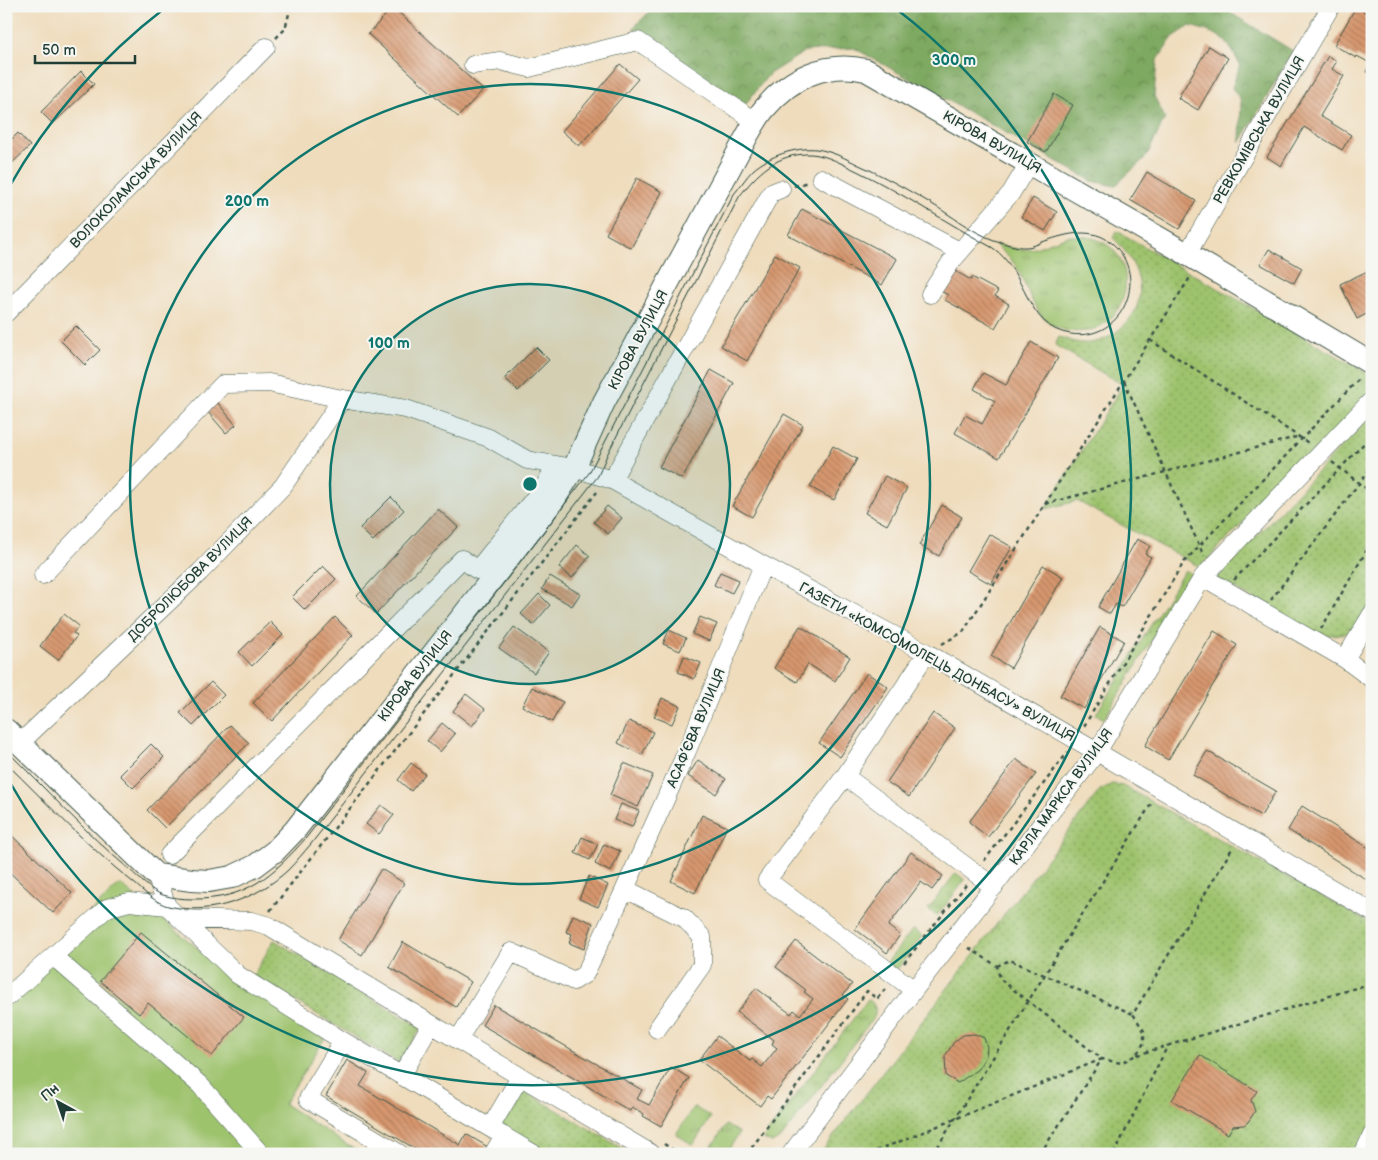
<svg xmlns="http://www.w3.org/2000/svg" width="1378" height="1160" viewBox="0 0 1378 1160" font-family="'Balsamiq Sans',sans-serif">
<style>
.grass{fill:url(#grass-tufts);stroke:#5e8050}
.forest{fill:url(#forest-crowns);stroke:#4e734a}
.park{fill:url(#park-dots);stroke:#5e8050}
.garden{fill:#9ec36d;stroke:#5e8050}
.building{fill:url(#building-back-hatch)}
.lines{fill:none;stroke-linecap:round;stroke-linejoin:round}
.minor-casing{stroke:#3e5548;stroke-width:19}
.major-casing{stroke:#3e5548;stroke-width:24}
.path{stroke:#3e5548;stroke-width:2.5;stroke-dasharray:4 4;stroke-linecap:butt}
.minor{stroke:#fff;stroke-width:18}
.major{stroke:#fff;stroke-width:22}
.tram{stroke:#1f3d34;stroke-width:1}
.ring{fill:none;stroke:#0f766e;stroke-width:2.5}
.labels{text-anchor:middle;dominant-baseline:central;stroke-width:4;stroke-linejoin:round;paint-order:stroke}
.street-label{font-size:14px;fill:#1f3d34;stroke:#f6f6f2}
.centre{fill:#0f766e;stroke:#f6f6f2;stroke-width:2.5}
.ring-label{font-size:15px;text-anchor:middle;font-weight:bold;fill:#0f766e;stroke:#f6f6f2;stroke-width:4;stroke-linejoin:round;paint-order:stroke}
</style>
<defs>
<pattern id="grass-tufts" width="24" height="20" patternUnits="userSpaceOnUse" patternTransform="scale(1.25)"><rect width="24" height="20" fill="#9ec36d"/><path d="M3 7l-1-3M5 7V3M7 7l1-3M15 17l-1-3M17 17v-4M19 17l1-3" fill="none" stroke="#80a05a"/></pattern>
<pattern id="forest-crowns" width="20" height="18" patternUnits="userSpaceOnUse" patternTransform="scale(1.25)"><rect width="20" height="18" fill="#7ea960"/><path d="M2 6a3 3 0 1 1 6 0M12 15a3 3 0 1 1 6 0" fill="none" stroke="#678b50"/></pattern>
<pattern id="park-dots" width="8" height="8" patternUnits="userSpaceOnUse" patternTransform="scale(1.25)"><rect width="8" height="8" fill="#9ec36d"/><path d="M2 2h.1M6 6h.1" fill="none" stroke="#80a05a" stroke-width="1.8" stroke-linecap="round"/></pattern>
<pattern id="building-back-hatch" width="6" height="6" patternUnits="userSpaceOnUse" patternTransform="scale(1.25)"><rect width="6" height="6" fill="#d7976e"/><path d="M-1 5l2 2M0 0l6 6M5-1l2 2" fill="none" stroke="#ae7c5b"/></pattern>
</defs>
<rect width="100%" height="100%" fill="#f6f6f2"/>
<filter id="ink" filterUnits="userSpaceOnUse"><feTurbulence type="fractalNoise" baseFrequency=".02" numOctaves="2"/><feDisplacementMap in="SourceGraphic" scale="10" xChannelSelector="R" yChannelSelector="G"/><feConvolveMatrix kernelMatrix="1 2 1 2 8 2 1 2 1" color-interpolation-filters="sRGB"/></filter>
<filter id="wash" filterUnits="userSpaceOnUse"><feTurbulence type="fractalNoise" baseFrequency=".0096" numOctaves="4" result="noise"/><feDisplacementMap in="SourceGraphic" scale="20" xChannelSelector="R" yChannelSelector="G"/><feGaussianBlur stdDeviation="1.12" result="paint"/><feColorMatrix in="noise" values="0 0 0 0 0 0 0 0 0 0 0 0 0 0 0 0 0 1.4 0 .05"/><feComposite in="paint" operator="in"/></filter>
<g filter="url(#wash)">
<rect width="100%" height="100%" fill="#efdcbc"/>
<path class="grass" d="M1068 236C1079 236 1088 236 1098 240 1141 257 1131 322 1087 331 1074 333 1062 331 1051 324 1032 312 1027 284 1016 266 1010 258 1002 251 995 244L1022 250 1035 248Z
M1185 570 1192 574 1104 719 1096 714Z
M956 873 965 880 937 916 928 909Z
M913 929 922 936 895 972 885 965Z
M868 999C875 1004 877 1009 874 1017L783 1136 772 1143 763 1139Z
M694 1107 711 1117 693 1145 676 1134Z
M726 1125 739 1133 726 1154H710L708 1152Z"/>
<path class="forest" d="M655 6H1219L1293 51 1240 143 1241 100 1232 88 1240 65C1225 36 1222 35 1190 26L1173 37 1157 61 1154 96 1165 118 1147 156 1115 186 1092 181 854 48 806 51 769 74 744 106 633 28Z"/>
<path class="park" d="M1117 231 1372 376V392L1200 567 1077 501 1045 509 1123 385 1055 345 1059 337C1069 340 1078 344 1089 343 1101 342 1111 337 1120 329 1153 302 1140 263 1113 238Z
M1372 415V601L1359 624 1350 632 1344 634 1320 636 1216 578Z
M1112 784 1121 785 1372 924V1125L1359 1154H823V1150L1100 790Z
M274 940 421 1028 399 1063 253 976Z
M518 1087 632 1154H545L496 1125Z"/>
<path class="garden" d="M120 884 235 979 325 1038 284 1104 358 1152 357 1154H6V990Z"/>
<g id="blocks">
<path class="building" d="M393 7 483 90 458 117 368 34Z
M1356 7 1372 16V75L1366 72 1370 63 1357 56 1356 58 1334 45Z
M1209 46 1228 58 1198 110 1178 98Z
M1328 56 1337 61 1332 69 1344 76 1320 116 1351 135 1342 150 1304 127 1281 166 1267 157Z
M620 64 638 79 579 146 562 131Z
M81 71 94 84 53 124 41 112Z
M1054 94 1073 105 1046 152 1027 142Z
M18 133 30 146 6 169V145Z
M1147 172 1196 201 1179 229 1130 200Z
M637 178 662 192 631 248 606 234Z
M1033 198 1057 212 1045 231 1021 217Z
M802 209 897 259 882 285 788 235Z
M1269 249 1302 268 1294 283 1260 264Z
M775 254 800 268 747 361 721 346Z
M950 268 971 280 972 277 998 291 995 296 1009 304 995 328 945 300 948 295 937 289Z
M1372 269V311L1357 319 1340 284Z
M76 326 100 350 85 365 61 341Z
M1031 342 1058 358 999 458 955 433 965 415 982 424 995 401 974 389 983 373 1006 385Z
M536 347 549 360 518 391 505 378Z
M711 370 734 383 682 479 659 467Z
M217 402 236 425 226 433 207 411Z
M784 414 803 425 752 517 732 506Z
M833 446 857 459 834 500 810 487Z
M885 476 907 488 887 525 865 513Z
M391 497 404 510 373 541 360 528Z
M942 505 962 517 939 556 919 545Z
M607 506 622 518 608 534 594 522Z
M438 509 458 527 376 614 357 596Z
M989 534 1012 547 991 584 968 571Z
M1137 539 1150 546 1145 554 1151 557 1122 607 1116 604 1110 614 1098 607Z
M577 545 590 556 572 578 559 567Z
M1043 565 1063 577 1011 668 991 656Z
M323 566 336 579 305 610 292 597Z
M720 572 739 580 732 593 714 585Z
M550 576 580 594 572 606 542 589Z
M539 594 550 605 533 625 521 614Z
M64 614 79 626 73 633 77 636 58 660 40 646Z
M335 617 353 635 272 721 253 703Z
M700 617 717 624 709 641 692 634Z
M270 622 283 635 252 666 239 652Z
M800 626 850 657 835 681 808 664 797 682 774 668Z
M514 627 549 652 534 673 499 648Z
M1100 627 1124 641 1084 709 1060 696Z
M669 630 686 638 680 651 663 644Z
M1214 631 1237 645 1168 760 1145 746Z
M684 656 701 663 694 679 678 672Z
M867 673 888 687 840 757 819 743Z
M211 682 224 695 193 726 180 713Z
M532 687 563 702 552 722 522 706Z
M466 694 485 709 472 726 453 711Z
M662 698 680 706 672 724 654 717Z
M933 713 955 728 909 797 887 782Z
M629 721 653 732 642 755 618 743Z
M442 723 455 734 440 752 427 741Z
M230 725 249 743 165 828 147 810Z
M151 744 164 757 133 788 120 775Z
M1207 751 1276 791 1261 816 1193 775Z
M1016 759 1036 774 988 837 969 822Z
M698 760 726 779 716 794 688 776Z
M411 763 425 774 411 791 398 780Z
M624 763 653 775 638 807 610 795Z
M621 804 639 811 632 827 614 820Z
M381 805 394 815 379 834 366 824Z
M1302 806 1372 850V883L1288 830Z
M702 815 727 827 695 893 671 881Z
M6 830 72 893 53 913 6 869Z
M582 837 598 844 590 860 575 853Z
M604 844 620 851 611 872 595 864Z
M911 852 943 876 932 890 921 882 888 926 900 935 887 953 855 929Z
M381 869 404 883 362 955 338 940Z
M589 876 608 885 598 907 579 899Z
M573 915 593 923 584 949 569 943 572 934 566 932Z
M141 932 244 1017 212 1056 148 1003 139 1014 100 981Z
M796 941 852 984 843 995 848 999 771 1099 767 1096 760 1106 699 1060 717 1036 750 1061 752 1059 762 1067 777 1048 772 1044 774 1040 737 1012 756 988 791 1014 794 1010 800 1015 813 999 804 992 806 990 776 967Z
M403 942 471 982 456 1007 389 967Z
M494 1005 642 1090 637 1099 649 1105 671 1067 689 1078 661 1126 643 1116 644 1114 632 1107 630 1111 482 1025Z
M975 1034 984 1038 987 1047 986 1056 978 1069 958 1083 946 1076 945 1056 954 1042 963 1035Z
M1200 1055 1257 1091 1251 1100 1255 1111 1252 1116 1248 1122 1244 1125 1233 1126 1228 1134 1172 1100Z
M347 1060 368 1073 360 1086 460 1145 466 1134 488 1147 484 1154H424L326 1096Z"/>
</g>
</g>
<g filter="url(#ink)">
<use href="#blocks" fill-opacity="0" stroke="#3e5548" stroke-width="1"/>
<g class="lines">
<defs>
<path id="minor" d="M473 65 500 61 529 68 638 41 756 122
M821 178 959 251
M1187 254 1331 6
M930 294 951 262 1011 193 1029 163
M6 313 266 47
M612 480 771 193 781 189
M43 575 223 384 269 383 342 399 406 409 489 438 527 460 574 468 612 480 763 565 927 653 1372 912
M1203 577 1345 659 1372 679
M1345 659 1372 614
M20 743 200 572 283 486 342 399
M845 776 927 653
M169 855 462 559 477 570 545 485 556 465
M156 875 167 906 238 975 343 1041 534 1154
M180 919 252 921 269 926 431 1024 652 1154
M53 956 200 1085 261 1154
M914 990 767 880 845 776 994 887
M6 998 107 908 129 902 167 906
M657 1029 702 965V937L684 918 625 889 687 751 763 565
M458 1040 511 952 574 981 585 974 625 889
M343 1041 308 1099 400 1154
M402 1075 431 1024
M490 1128 520 1077
M493 1154 504 1136
M791 1154 914 990 1097 752 1203 577 1372 400
M1363 1154 1372 1135"/>
<path id="major" d="M6 730 156 875 192 880 209 881 232 877 255 866 275 851 295 830 553 501 574 468 604 402 748 134C753 126 758 116 765 108 791 77 826 61 866 70L1187 254 1372 364"/>
</defs>
<use href="#minor" class="minor-casing"/>
<use href="#major" class="major-casing"/>
<path class="path" d="M276 38 285 29 290 10 288 6
M794 186 808 182
M1150 340 1310 444
M1124 381 1204 556
M1332 462 1372 493
M1045 504 1300 436
M1234 580 1372 435
M1271 600 1372 466
M1321 629 1372 541
M942 644 963 632 1191 276
M1084 726 1184 562 1360 378
M984 861 1068 752
M270 911 597 492
M904 963 966 885
M997 966 1010 960 1133 1014
M1137 1055 1372 983
M664 1144 680 1154
M747 1154 867 991 877 999 886 988
M869 1154 1102 1059 1000 979 997 966 966 946
M933 1154 1153 801
M1040 1154 1102 1059 1121 1063 1136 1055 1144 1043V1031L1133 1014 1233 847
M1114 1154 1168 1045"/>
<use href="#minor" class="minor"/>
<use href="#major" class="major"/>
<path class="tram" d="M6 750C47 790 86 833 130 870 139 878 151 891 163 895 172 898 184 899 193 899 246 900 273 875 306 838L589 473 734 194C740 187 746 177 753 170 769 156 795 147 816 149 831 151 845 158 859 165 884 176 908 190 932 204 952 216 972 232 994 240 1004 243 1016 248 1027 247 1033 247 1039 243 1045 241 1067 234 1092 226 1113 244 1150 278 1122 342 1071 334 1025 328 1027 271 993 248 947 223 904 194 857 171 842 164 827 155 811 154 777 153 757 173 739 197L607 455 598 476 311 844C303 853 296 862 288 870 257 899 210 916 168 906 156 903 143 891 134 883 88 847 48 804 6 763"/>
</g>
</g>
<circle cx="530" cy="484" r="200" fill="#0f766e" fill-opacity=".12"/>
<g class="ring">
<circle cx="530" cy="484" r="200"/>
<circle cx="530" cy="484" r="400"/>
<path d="M8 189A600 600 0 0 1 165 8M895 8A600 600 0 1 1 8 779"/>
</g>
<g class="labels">
<g class="street-label">
<text transform="translate(1259 130) rotate(-60)">РЕВКОМІВСЬКА ВУЛИЦЯ</text>
<text transform="translate(992 142) rotate(30)">КІРОВА ВУЛИЦЯ</text>
<text transform="translate(136 180) rotate(-46)">ВОЛОКОЛАМСЬКА ВУЛИЦЯ</text>
<text transform="translate(638 340) rotate(-62)">КІРОВА ВУЛИЦЯ</text>
<text transform="translate(190 579) rotate(-45)">ДОБРОЛЮБОВА ВУЛИЦЯ</text>
<text transform="translate(937 662) rotate(29)">ГАЗЕТИ «КОМСОМОЛЕЦЬ ДОНБАСУ» ВУЛИЦЯ</text>
<text transform="translate(415 676) rotate(-52)">КІРОВА ВУЛИЦЯ</text>
<text transform="translate(696 728) rotate(-67)">АСАФ’ЄВА ВУЛИЦЯ</text>
<text transform="translate(1061 797) rotate(-54)">КАРЛА МАРКСА ВУЛИЦЯ</text>
</g>
</g>
<circle cx="530" cy="484" r="8" class="centre"/>
<g class="ring-label">
<text x="954" y="65">300 m</text>
<text x="247" y="206">200 m</text>
<text x="389" y="348">100 m</text>
</g>
<rect width="1378" height="1160" fill="none" stroke="#f6f6f2" stroke-width="25"/>
<g transform="translate(58 1102) rotate(320)" stroke="#f6f6f2" stroke-width="4" paint-order="stroke">
<path d="M0-4L9 19L0 12L-9 19Z" fill="#1f3d34"/>
<text y="-8" font-size="14" font-weight="bold" text-anchor="middle" fill="#1f3d34">Пн</text>
</g>
<path d="M35 55v8h100v-8" fill="none" stroke="#1f3d34" stroke-width="2.5"/>
<text x="42" y="55" font-size="15" fill="#1f3d34" stroke="#f6f6f2" stroke-width="4" paint-order="stroke">50 m</text>
</svg>
